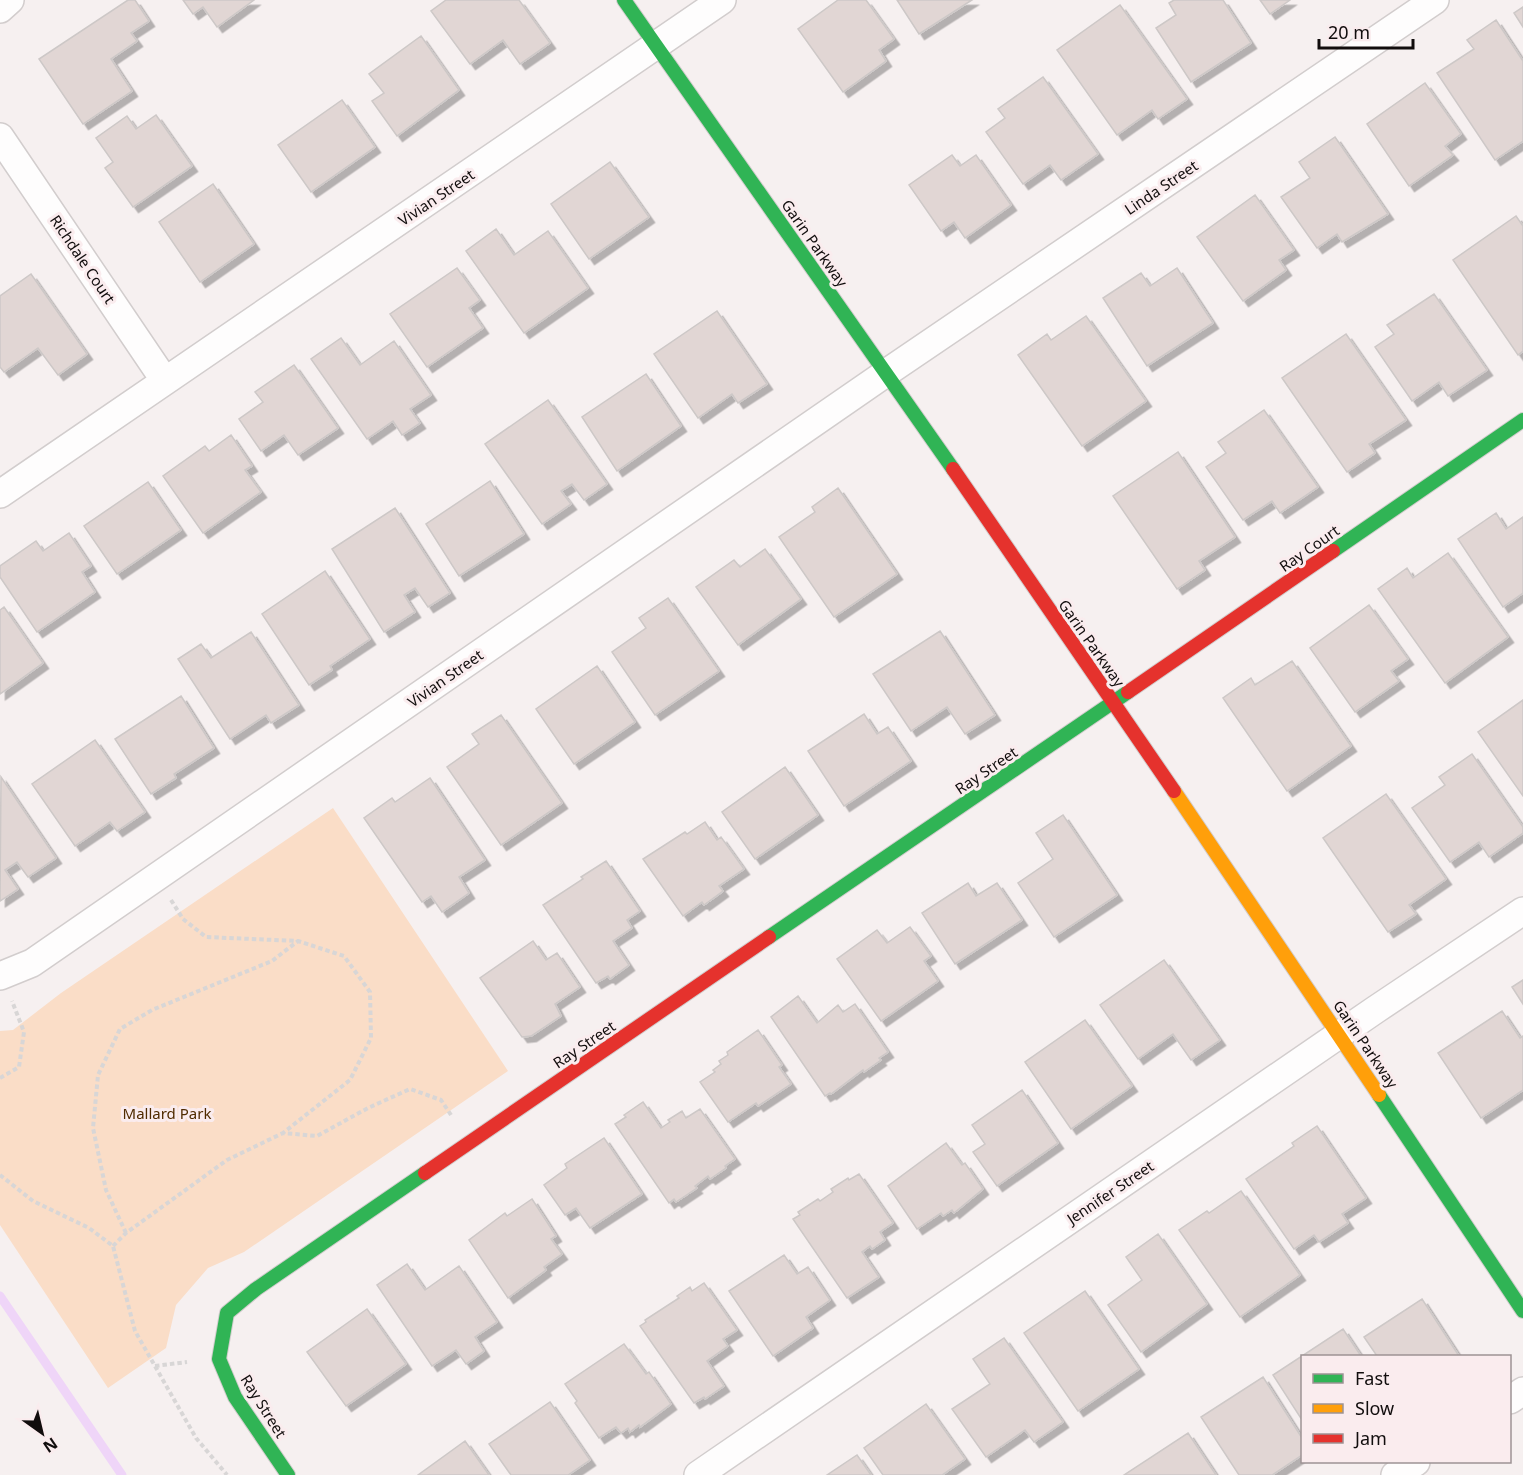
<svg xmlns="http://www.w3.org/2000/svg" width="1523" height="1475" viewBox="0 0 1523 1475" font-family="'Noto Sans',sans-serif">
<style>
.green{fill:#faddc7}
.lines{fill:none;stroke-linecap:round;stroke-linejoin:round}
.stream{stroke:#efd5f8;stroke-width:9}
.building{fill:#e1d6d4;stroke:#cdc8c7;stroke-width:1.5;filter:url(#shadow)}
.street-casing{stroke:#d2cdcd;stroke-width:30}
.fast-casing{stroke:#d2cdcd;stroke-width:16}
.slow-casing{stroke:#d2cdcd;stroke-width:16}
.jam-casing{stroke:#d2cdcd;stroke-width:16}
.path{stroke:#d8d6d6;stroke-width:4;stroke-dasharray:4.5 3;stroke-linecap:butt}
.street{stroke:#fefdfd;stroke-width:27}
.fast{stroke:#30b455;stroke-width:14}
.slow{stroke:#ff9f0a;stroke-width:14}
.jam{stroke:#e5322d;stroke-width:14}
.labels{text-anchor:middle;dominant-baseline:central;stroke-width:6;stroke-linejoin:round;paint-order:stroke}
.street-label{font-size:15px;fill:#110d0d;stroke:#faecee}
.park-label{font-size:15px;fill:#502b00;stroke:#faecee}
</style>
<defs>
<filter id="shadow"><feDropShadow dx="5.5" dy="5.5" stdDeviation="0" flood-color="#0004"/></filter>
</defs>
<rect width="100%" height="100%" fill="#f6f0f0"/>
<path class="green" d="M333 808 508 1071 244 1252 208 1268 176 1305 166 1348 108 1388 0 1225V1031L13 1030 61 993Z"/>
<g class="lines">
<path class="stream" d="M0 1296 122 1475"/>
</g>
<path class="building" d="M128 0H135L149 21 131 33 137 41 111 59 132 91 83 124 39 59Z
M183 0H254L217 27 203 7 193 14Z
M446 0H519L550 43 520 64 503 40 470 64 431 11Z
M838 0H866L894 39 879 50 886 61 843 92 798 29Z
M897 0H972L919 34Z
M1174 0H1223L1251 43 1191 82 1156 28 1176 15 1169 3Z
M1260 0H1290L1270 14Z
M1120 5 1187 99 1158 119 1152 110 1117 135 1057 50Z
M1523 7V27L1514 13Z
M1496 20 1523 61V141L1495 160 1437 73 1474 49 1467 40Z
M421 36 459 90 397 136 372 101 384 93 369 74Z
M1043 77 1098 154 1061 180 1050 165 1023 184 986 132 1005 118 998 109Z
M1425 83 1461 134 1445 146 1453 155 1409 186 1367 124Z
M342 100 375 147 311 192 278 145Z
M156 115 192 166 133 207 105 168 113 162 96 138 127 116 136 129Z
M1335 137 1388 214 1342 242 1337 234 1317 248 1281 197 1310 178 1299 162Z
M952 155 960 166 976 155 1011 205 965 238 954 222 941 231 909 185Z
M610 162 649 217 589 259 551 204Z
M213 184 254 244 200 282 159 222Z
M1255 195 1294 250 1279 260 1286 270 1243 301 1197 237Z
M1516 216 1523 226V351L1518 355 1453 260Z
M496 229 514 255 548 231 588 288 524 333 466 251Z
M457 268 480 300 469 308 483 328 427 367 390 314Z
M1177 268 1213 323 1147 366 1103 298 1141 273 1150 286Z
M31 274 87 354 58 375 38 348 4 372 0 367V296Z
M1434 294 1487 370 1448 396 1439 382 1412 401 1375 347 1394 334 1387 325Z
M717 311 767 384 738 403 732 394 698 418 654 354Z
M1086 316 1146 401 1082 446 1018 355 1047 334 1051 340Z
M1346 334 1406 420 1369 444 1375 453 1347 472 1282 378Z
M341 338 360 365 394 341 431 395 410 409 420 423 402 435 393 421 367 439 311 359Z
M294 365 338 428 298 455 284 435 261 451 239 419 263 402 255 392Z
M646 374 681 426 617 471 582 417Z
M548 400 607 484 584 500 572 484 561 491 571 504 542 524 485 444Z
M1264 410 1318 487 1280 513 1272 501 1243 520 1206 467 1226 453 1218 442Z
M231 435 252 466 245 470 261 492 203 533 163 476 205 446 209 451Z
M1178 452 1235 537 1199 561 1205 570 1177 589 1113 496Z
M490 481 524 534 459 576 426 524Z
M148 482 181 530 117 574 84 526Z
M838 488 897 574 834 617 779 537 815 512 812 507Z
M395 508 450 593 428 607 415 588 404 595 415 612 384 632 332 549Z
M1496 513 1506 529 1523 517V593L1503 607 1458 539Z
M69 533 91 566 82 572 95 592 37 632 0 577V566L36 541 43 551Z
M765 549 801 599 738 645 696 587 734 560 740 567Z
M1448 553 1508 637 1445 683 1378 589 1407 568 1413 578Z
M325 571 370 639 330 666 332 670 309 685 262 614Z
M668 598 719 671 655 715 612 652 646 628 639 618Z
M1369 605 1408 659 1391 671 1399 681 1355 712 1310 648Z
M4 607 43 663 0 694V610Z
M940 631 995 715 965 734 947 707 911 731 873 674Z
M251 632 299 705 271 723 266 715 230 739 178 659 201 644 211 658Z
M1292 661 1351 746 1287 791 1223 698 1251 678 1255 685Z
M597 666 635 722 574 764 536 709Z
M181 696 214 748 174 774 176 778 151 794 115 739Z
M1523 700V796L1478 732Z
M864 714 877 734 888 727 911 761 844 806 808 751Z
M501 715 562 803 501 845 447 767 479 744 472 734Z
M95 740 145 812 117 831 110 822 75 846 32 784Z
M1472 754 1523 827V833L1489 857 1479 842 1450 862 1412 808 1445 785 1439 777Z
M785 767 818 815 755 859 722 812Z
M1 777 56 858 28 877 17 862 5 870 18 889 0 901Z
M430 778 485 860 459 877 469 893 442 912 431 896 422 902 364 818 392 798 395 802Z
M1386 794 1446 879 1409 905 1416 914 1388 932 1323 838Z
M1063 815 1117 895 1054 937 1018 883 1053 859 1036 833Z
M705 822 717 840 721 837 744 869 719 886 723 891 704 905 702 902 683 916 643 859 685 832 687 834Z
M606 861 640 911 627 920 632 928 613 941 629 965 610 979 608 976 596 983 543 905 583 879 581 877Z
M968 883 976 896 997 883 1022 920 955 964 922 913Z
M910 927 931 956 924 961 938 981 881 1021 837 959 877 930 887 943Z
M533 941 546 960 557 953 580 987 555 1004 561 1016 531 1036 522 1037 480 978Z
M1164 960 1220 1040 1191 1060 1173 1034 1138 1059 1100 1005Z
M1523 980V1004L1512 987Z
M798 996 817 1023 838 1005 843 1012 855 1004 888 1052 879 1058 881 1060 864 1072 863 1070 831 1094 830 1093 825 1096 771 1017Z
M1502 1011 1520 1038 1523 1036V1090L1481 1118 1438 1053Z
M1085 1020 1132 1086 1071 1129 1025 1062Z
M758 1030 782 1065 779 1067 791 1084 758 1106 756 1103 728 1122 700 1082 715 1072 713 1070 721 1064 719 1061 728 1055 727 1052Z
M1022 1090 1058 1143 997 1186 973 1152 985 1144 972 1125Z
M643 1102 661 1128 670 1122 668 1120 682 1111 686 1118 700 1109 735 1159 725 1166 726 1168 710 1179 708 1176 695 1186 697 1188 676 1202 674 1199 669 1203 615 1124 626 1117 624 1115Z
M1317 1126 1366 1198 1342 1214 1348 1223 1319 1242 1314 1235 1294 1249 1246 1179 1294 1146 1292 1143Z
M604 1138 642 1194 590 1228 576 1208 565 1215 544 1185 567 1168 565 1164Z
M946 1143 962 1165 965 1163 983 1189 954 1213 952 1210 943 1216 941 1213 917 1229 888 1186Z
M859 1174 893 1223 880 1232 885 1240 872 1249 870 1246 862 1252 879 1277 847 1298 793 1219 800 1215 798 1212 818 1199 820 1201 833 1192 831 1189 848 1178 849 1180Z
M1241 1191 1300 1275 1240 1317 1179 1230 1207 1211 1209 1213Z
M532 1199 556 1236 551 1239 562 1254 544 1267 546 1270 508 1298 469 1240 505 1213 507 1216Z
M1158 1234 1207 1304 1141 1352 1108 1305 1142 1280 1126 1257Z
M784 1255 797 1274 808 1267 830 1300 806 1317 813 1328 773 1356 729 1291Z
M407 1264 425 1290 459 1266 497 1322 475 1337 484 1351 466 1364 456 1350 432 1366 377 1285Z
M704 1283 737 1330 723 1339 728 1346 707 1361 724 1386 705 1399 704 1397 694 1403 640 1326 646 1322 645 1320 679 1298 677 1296 690 1287 692 1291Z
M1085 1291 1139 1369 1078 1411 1024 1333Z
M1422 1299 1459 1356H1377L1364 1337Z
M367 1309 406 1364 346 1406 307 1352Z
M1343 1329 1361 1356H1302V1420L1273 1375Z
M1004 1338 1063 1422 1034 1442 1025 1430 986 1457 952 1409 990 1384 973 1359Z
M624 1344 646 1374 649 1372 671 1404 640 1427 639 1425 630 1432 628 1428 621 1433 616 1427 599 1438 575 1403 577 1401 565 1384Z
M1263 1377 1302 1438V1455L1272 1475H1239L1201 1417Z
M550 1402 590 1460 568 1475H511L489 1444Z
M926 1404 965 1459 942 1475H883L864 1448Z
M1188 1433 1216 1475H1124Z
M465 1441 489 1475H418Z
M857 1455 871 1475H827Z"/>
<g class="lines">
<defs>
<path id="street" d="M0 9 10 0
M0 137 165 381
M0 494 722 0
M0 976 32 963 886 373 1435 0
M1510 1400 1523 1391
M698 1475 1375 1010 1523 911
M1395 1475 1416 1462"/>
<path id="fast" d="M624 0 953 469
M1333 551 1523 420
M769 937 1128 692
M1379 1095 1523 1311
M288 1475 235 1397 219 1359 227 1313 256 1289 425 1173"/>
<path id="slow" d="M1174 791 1379 1095"/>
<path id="jam" d="M953 469 1174 791
M1128 692 1333 551
M425 1173 769 937"/>
</defs>
<use href="#street" class="street-casing"/>
<use href="#fast" class="fast-casing"/>
<use href="#slow" class="slow-casing"/>
<use href="#jam" class="jam-casing"/>
<path class="path" d="M171 900 183 919 206 937 298 941 344 956 370 992 371 1038 350 1080 283 1133
M0 1078 19 1067 24 1032 12 1001
M0 1175 33 1201 89 1228 113 1246 135 1331 196 1438 227 1475
M126 1233 106 1190 93 1128 98 1075 120 1029 152 1010 272 961 298 941
M113 1246 126 1233 227 1160 283 1133 317 1136 368 1108 410 1089 441 1100 451 1115
M155 1366 187 1362"/>
<use href="#street" class="street"/>
<use href="#fast" class="fast"/>
<use href="#slow" class="slow"/>
<use href="#jam" class="jam"/>
</g>
<g class="labels">
<g class="street-label">
<text transform="translate(1161 187) rotate(-34)">Linda Street</text>
<text transform="translate(436 197) rotate(-34)">Vivian Street</text>
<text transform="translate(815 243) rotate(55)">Garin Parkway</text>
<text transform="translate(83 259) rotate(56)">Richdale Court</text>
<text transform="translate(1309 548) rotate(-35)">Ray Court</text>
<text transform="translate(1092 643) rotate(55)">Garin Parkway</text>
<text transform="translate(445 678) rotate(-35)">Vivian Street</text>
<text transform="translate(986 770) rotate(-34)">Ray Street</text>
<text transform="translate(584 1044) rotate(-34)">Ray Street</text>
<text transform="translate(1366 1044) rotate(56)">Garin Parkway</text>
<text transform="translate(1110 1192) rotate(-34)">Jennifer Street</text>
<text transform="translate(264 1406) rotate(58)">Ray Street</text>
</g>
<g class="park-label">
<text x="167" y="1113">Mallard Park</text>
</g>
</g>
<rect x="1301" y="1355" width="210" height="108" fill="#faecee" stroke="#9d9394" stroke-width="1.5"/>
<rect x="1313" y="1374" width="30" height="9" fill="#30b455" stroke="#9d9394" stroke-width="1.5"/>
<text x="1355" y="1385" font-size="18" fill="#110d0d">Fast</text>
<rect x="1313" y="1404" width="30" height="9" fill="#ff9f0a" stroke="#9d9394" stroke-width="1.5"/>
<text x="1355" y="1415" font-size="18" fill="#110d0d">Slow</text>
<rect x="1313" y="1434" width="30" height="9" fill="#e5322d" stroke="#9d9394" stroke-width="1.5"/>
<text x="1355" y="1445" font-size="18" fill="#110d0d">Jam</text>
<g transform="translate(42 1433) rotate(146)" stroke="#faecee" stroke-width="4.5" paint-order="stroke">
<path d="M0-4.5L10 22L0 15L-10 22Z" fill="#110d0d"/>
<text y="-9" font-size="16" font-weight="bold" text-anchor="middle" fill="#110d0d">N</text>
</g>
<path d="M1319 39v9h94v-9" fill="none" stroke="#110d0d" stroke-width="3"/>
<text x="1328" y="39" font-size="18" fill="#110d0d" stroke="#faecee" stroke-width="4.5" paint-order="stroke">20 m</text>
</svg>
